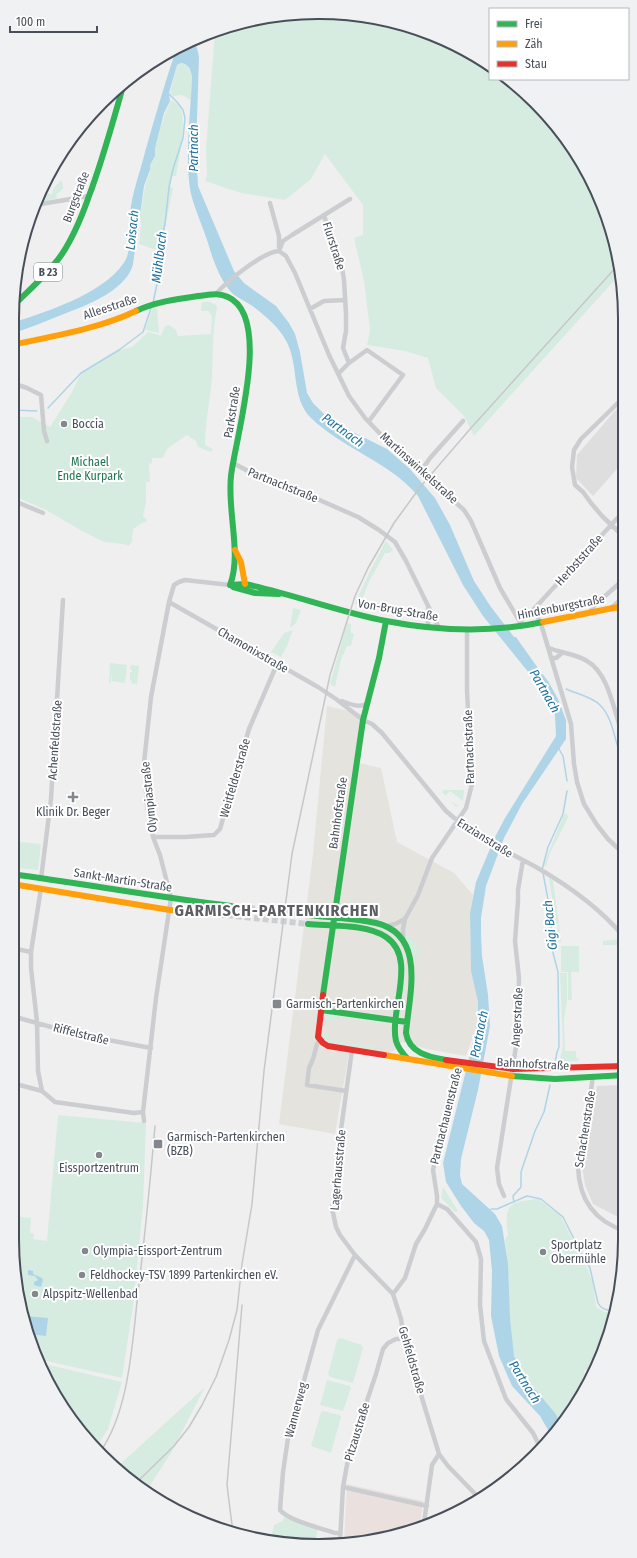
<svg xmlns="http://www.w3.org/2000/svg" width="637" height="1558" viewBox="0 0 637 1558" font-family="'Fira Sans Condensed',sans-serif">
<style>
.commercial{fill:#e5e3dd}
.education{fill:#dedede}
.medical{fill:#eae1df}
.green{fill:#d6ece1}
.water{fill:#aed4e7}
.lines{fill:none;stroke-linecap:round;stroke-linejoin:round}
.stream{stroke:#aed4e7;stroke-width:1.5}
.secondary-tunnel{stroke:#cecfd1;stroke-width:6;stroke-dasharray:6 3;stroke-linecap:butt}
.street{stroke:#cbcdd0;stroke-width:4.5}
.fast{stroke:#30b455;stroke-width:6}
.slow{stroke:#ff9f0a;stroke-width:6}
.jam{stroke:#e5322d;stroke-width:6}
.rail{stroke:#c6c7c9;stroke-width:1.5}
.poi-dot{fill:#83878e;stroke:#fff;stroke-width:1.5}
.labels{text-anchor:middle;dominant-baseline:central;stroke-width:4;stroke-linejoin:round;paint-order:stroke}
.shield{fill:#fff;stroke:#7f848c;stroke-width:1}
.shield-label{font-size:11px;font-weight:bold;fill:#484f5a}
.street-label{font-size:12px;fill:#484f5a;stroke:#fff}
.poi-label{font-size:12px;fill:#484f5a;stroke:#fff;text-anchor:start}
.park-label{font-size:12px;fill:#207454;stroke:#fff}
.water-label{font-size:13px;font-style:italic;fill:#1a709b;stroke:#fff}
.district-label{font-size:16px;font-weight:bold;letter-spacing:1px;fill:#5c5e62;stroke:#fff}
.rim{fill:none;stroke:#484f5a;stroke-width:2}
</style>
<rect width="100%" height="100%" fill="#f0efef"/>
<path class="commercial" d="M327 706 362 714 358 763 381 768 397 842 454 873 473 895 470 913 471 971 478 1002V1022L466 1056 427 1049 402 1042 397 1049 389 1053 350 1047 335 1134 279 1124 313 854Z"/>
<path class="education" d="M620 405 623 407V462L593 496 576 478 577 455Z
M625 1085V1203L622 1219 593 1204 585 1185 582 1166 597 1086Z"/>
<path class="medical" d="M347 1484 423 1501 420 1525 378 1540 344 1541Z"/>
<path class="green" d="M298 13 358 15 417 28 489 64 490 65V79H506L549 117 593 183 621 273 474 436 464 416 436 388 428 358 405 351 367 345 370 330 364 281 354 238 363 235V205L325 154 311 179 285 200 241 193 205 181 207 176 206 149 215 31 239 23Z
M182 63 188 66 192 76 191 100 182 95 173 96 170 93 177 65Z
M171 100C176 102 182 108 182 114 185 132 179 157 176 176H172L170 187 173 188 163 237 165 253 139 244 141 225 140 215 145 186 150 172V165L155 156V148L159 132 165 114Z
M60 181H62L63 187 64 188 56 195 57 198 46 201H38L41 193 52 194 53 189Z
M202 302H210L216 305 217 308C212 332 213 355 212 378 210 401 205 423 205 445L213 449 211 452 198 447 196 441 187 435 167 449 163 458H152V463L149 464 150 482H146V502L143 516 147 520 146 522 142 523 133 529 132 541 129 546 123 544 104 542 82 531 46 510 12 495V417H32L50 427 72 392 81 373 119 350 132 347 148 332 162 336 161 335 165 326 169 325 176 330 178 336 211 334 212 316 208 311H201Z
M154 308 157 309 159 333 145 330 152 310Z
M386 541 393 550 389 553H385L370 580 360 604H355L370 571Z
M293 608 301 610 296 623 290 628Z
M347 623 351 624V633L354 634 351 646H347L341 660 335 687 330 684Z
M293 630 287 646 281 657 271 652 284 633Z
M110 663 127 665 125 683 112 681V673L111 683H109Z
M131 665 139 666 137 684 129 683H131L132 681 130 680V672H132V670L130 669Z
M443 790H464L463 801 450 791 446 795 450 801 459 806 456 807 442 792Z
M564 814H567L568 818 550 853 546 866H543Z
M20 842 41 844 38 870 17 868Z
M549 878 553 880 561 942H556L558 924H556Z
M406 933 412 938 411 939 413 942 414 941 417 945 415 947 418 950H422L418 957 414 956 407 940Z
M620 939 624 944V954L623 953 622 945H603V941Z
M561 946H579V972H571L572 1000H568V972H561Z
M560 973H567V1000L564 1020 565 1051H576V1058H579L578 1061H569V1065L559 1063 563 1046Z
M328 1014 378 1021V1023L374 1026V1022L338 1016 334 1020 327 1022 323 1019Z
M321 1033 328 1034 331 1040 333 1041 369 1046 370 1044 374 1045V1048L373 1049C362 1048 334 1046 326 1041 323 1039 322 1036 321 1033Z
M58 1115 146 1123 143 1206 133 1306 122 1378 38 1359 28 1338 12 1240V1216L31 1218 30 1233 34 1234 33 1239 47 1241Z
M443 1187 458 1211 455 1212 441 1198Z
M538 1199 560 1215 588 1270 593 1283 596 1307 605 1312H613L609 1338 593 1368 584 1371 586 1381 562 1426C549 1400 526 1384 515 1358 511 1350 512 1339 511 1331 508 1300 509 1269 505 1239L508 1235C504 1204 508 1202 538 1199Z
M340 1338 362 1345 363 1348 353 1383 330 1377 328 1374 337 1340Z
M40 1363 122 1382 108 1429 96 1448 88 1441 53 1393Z
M327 1380 350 1386 351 1388 343 1411 320 1405Z
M205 1387 171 1453 147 1490 118 1466Z
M323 1411 340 1415 341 1417 331 1453 311 1446 321 1412Z
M284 1517 318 1529 315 1542 278 1543 270 1541 274 1525 283 1521Z"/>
<path class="water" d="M193 40 197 48 199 57 196 150 198 186 234 271 244 283 276 306 289 323 295 334 300 352 307 393 313 403 323 413 351 431 387 449 409 468 435 498 450 525 474 581 491 607 514 637H516L540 671 548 681 558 699 566 720V739L522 804 504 838 486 886 481 918V935L482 956 488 995 490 1026 478 1090 461 1159 460 1175 462 1184 495 1214 502 1226 508 1264 510 1318 514 1356 524 1376 555 1413 562 1426 552 1437 540 1416 512 1386 499 1356 491 1316 492 1271 489 1240 484 1231 474 1223 461 1206 446 1182 443 1163 478 1022V1002L471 971 470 913 476 882 495 837 505 818 556 736 555 715 542 689 483 616 463 585 418 496C391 463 342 448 311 418 290 397 300 363 285 339 278 326 263 314 251 305 245 301 238 298 233 294 220 281 213 260 208 243 203 227 195 210 191 194 184 160 191 111 192 76 190 69 189 64 181 63L177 65 169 93 170 101 164 113 155 148V156L150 165V170L144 186 133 264C131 273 125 280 118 286 103 299 82 307 64 314 46 321 29 328 12 334V323C46 312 102 294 123 264 133 251 128 230 130 214 132 192 140 173 145 152 155 117 165 82 177 47Z
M28 1270 33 1271V1274L42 1278 43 1280 41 1287 34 1285V1282L38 1280 35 1276 28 1275Z
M25 1316 48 1318 46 1336 28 1334Z"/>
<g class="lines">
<path class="stream" d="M153 303 161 265 162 237 165 224 169 187 173 169 183 138 185 118 183 110 177 102 167 92
M48 408 81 373 119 350 143 332 151 308
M12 410 37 411
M566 689C577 694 592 697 600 705 615 720 614 745 624 763
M559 749 563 756 567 781
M542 870 548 847 563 814 567 791
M543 873 549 905 553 953 558 972 559 1047 557 1052 555 1063
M514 1202 513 1196 521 1187V1172L535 1131 544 1112 550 1085
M491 1209H497L527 1196 541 1199 563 1217 580 1251 590 1268 598 1303C601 1309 606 1310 613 1311"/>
<path class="secondary-tunnel" d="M231 906 309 915
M227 915 308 924"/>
<path class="street" d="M270 203 279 236V247
M35 205 89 196
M324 216 341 262 344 280 346 314V331L343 348 349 363 338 374
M279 251 286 256 295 273 329 355 349 396 365 418 390 444 464 510 471 521 500 588 520 622 521 627
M279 251 283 241 292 235 350 199
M216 294C227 281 263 252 279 251
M310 309 324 301 345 300
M349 363 367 350 403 375 369 421
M12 383 27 388 41 395 44 431 47 441
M623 398 581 439 574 450 572 467 575 485 583 492 591 503 602 516 623 536
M233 463 259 477 315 498 358 517 379 530 395 542 406 561 439 628
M421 471 430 458 463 421
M12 500 43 513
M169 602 318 687 336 699 363 720 372 724 382 733 446 811C475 837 503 849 536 867 569 886 600 908 624 937
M612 607 623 598
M428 608V627
M614 608 623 612
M534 609 541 624 571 724 574 764 577 782 584 804 597 825 608 839 624 854
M589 613 595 605 623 580
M520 622 534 609 623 512
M549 648C561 653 576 654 587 661 608 673 613 707 621 730
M552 658H556L562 653
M342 701C350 704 358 708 367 704
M153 837H185L214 835 220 829 249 729 277 664
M41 879 51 799 63 600
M41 888 31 952V968L37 1022 38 1071 42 1091
M387 926 395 924 405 919
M403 939V929L405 919 418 895 432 858 466 808 472 784 467 691V630
M12 948 31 952
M12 1016 76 1034 151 1048
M320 1040 317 1044 313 1059 309 1068 307 1085 346 1091
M352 1050 340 1137 341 1164 332 1208 336 1227 340 1235 355 1255 393 1294
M593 1076C591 1094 588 1111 584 1128 582 1140 577 1154 578 1167 579 1199 594 1221 625 1231
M12 1083 42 1091 55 1102 134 1113 143 1112 156 998 171 898 160 855 153 837 147 805 144 763 151 697 169 602 174 585 179 582 185 580 230 585
M143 1112 144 1121
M504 1196 499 1184 497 1168 517 1040 519 978 515 941 518 901V890L523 860
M437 1204 447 1209 476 1242 481 1259 480 1305 484 1341 506 1399 533 1433 541 1449
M439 1454 448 1466 480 1499
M343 1487 427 1506
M424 1523 432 1465 439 1454 404 1339 401 1319 393 1294 405 1278 416 1244 425 1229 437 1204V1196L433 1170 458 1065
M340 1533H335C321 1528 289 1521 280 1510L283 1472 288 1438 318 1330 355 1255
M340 1541 343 1487 349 1454 376 1374 383 1349 388 1343 396 1339H404"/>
<path class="fast" d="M14 305C30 289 49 273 62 254 74 236 82 216 89 196 103 159 113 121 124 83
M136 311C155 302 177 299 198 296 209 295 218 292 228 297 273 317 235 439 231 476 227 511 242 554 230 585
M230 585 245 584C292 594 339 612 386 621 438 631 492 633 543 622
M233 587 255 593 279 594
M12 874C85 884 158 897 231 906
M309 915C331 918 354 918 376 923 427 935 409 995 406 1033 409 1053 429 1057 446 1060
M308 924C330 926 367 924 386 937 418 958 389 1011 396 1041 398 1048 403 1054 408 1059
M323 995 363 720 379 658 386 621
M321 1010 407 1022
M512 1076 555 1079 625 1075"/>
<path class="slow" d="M12 345C53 336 98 329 136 311
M235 550 241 562 245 584
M543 622 623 606
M12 884 170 910 227 915
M384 1055 512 1076"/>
<path class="jam" d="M323 995 318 1037 323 1043 328 1046 384 1055
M446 1060 513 1069 625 1066"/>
<path class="rail" d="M100 1452C128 1413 132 1348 137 1302 144 1243 150 1185 155 1126
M137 1482 174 1446 189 1427 202 1405 216 1377 229 1340 237 1310 242 1264 252 1204 264 1071 292 854 330 675 355 596 368 568 394 523 421 486 471 428 618 265
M233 1533 227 1485 242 1305"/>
</g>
<g class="poi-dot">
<circle cx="64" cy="424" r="4"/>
<path d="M71 791h4v4h4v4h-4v4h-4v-4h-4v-4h4z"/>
<rect x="272" y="999" width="10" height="10" rx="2"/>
<rect x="153" y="1139" width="10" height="10" rx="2"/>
<circle cx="99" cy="1155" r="4"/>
<circle cx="85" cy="1251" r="4"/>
<circle cx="543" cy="1252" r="4"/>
<circle cx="82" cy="1275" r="4"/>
<circle cx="35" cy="1294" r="4"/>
</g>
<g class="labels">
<rect class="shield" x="34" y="263" width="28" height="18" rx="3"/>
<g class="shield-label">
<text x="48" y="272">B 23</text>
</g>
<g class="street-label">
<text transform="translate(76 197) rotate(-69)">Burgstraße</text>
<text transform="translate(334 246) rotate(72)">Flurstraße</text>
<text transform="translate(110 307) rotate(-18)">Alleestraße</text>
<text transform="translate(232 412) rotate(-81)">Parkstraße</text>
<text transform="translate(419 468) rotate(42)">Martinswinkelstraße</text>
<text transform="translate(283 485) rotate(22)">Partnachstraße</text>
<text transform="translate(579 560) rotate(-48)">Herbststraße</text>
<text transform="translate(561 607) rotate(-11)">Hindenburgstraße</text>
<text transform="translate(398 610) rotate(10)">Von-Brug-Straße</text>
<text transform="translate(253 650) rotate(30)">Chamonixstraße</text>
<text transform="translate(55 740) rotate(-86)">Achenfeldstraße</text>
<text transform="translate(469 747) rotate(-92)">Partnachstraße</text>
<text transform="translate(235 778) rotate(-74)">Weitfelderstraße</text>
<text transform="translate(149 797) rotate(-96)">Olympiastraße</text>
<text transform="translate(338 813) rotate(-82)">Bahnhofstraße</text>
<text transform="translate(485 838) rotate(32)">Enzianstraße</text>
<text transform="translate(123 880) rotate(9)">Sankt-Martin-Straße</text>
<text transform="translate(517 1017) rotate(-87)">Angerstraße</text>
<text transform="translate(81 1034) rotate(14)">Riffelstraße</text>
<text transform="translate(533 1064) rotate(3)">Bahnhofstraße</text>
<text transform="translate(446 1116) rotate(-76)">Partnachauenstraße</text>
<text transform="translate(585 1129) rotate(-81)">Schachenstraße</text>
<text transform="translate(338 1170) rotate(-85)">Lagerhausstraße</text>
<text transform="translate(412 1360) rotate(74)">Gehfeldstraße</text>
<text transform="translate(296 1410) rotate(-75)">Wannerweg</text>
<text transform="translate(357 1432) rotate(-73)">Pitzaustraße</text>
</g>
<g class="poi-label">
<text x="72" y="424">Boccia</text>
<text x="73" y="812" text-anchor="middle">Klinik Dr. Beger</text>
<text x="286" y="1004">Garmisch-Partenkirchen</text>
<text x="167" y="1137">Garmisch-Partenkirchen<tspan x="167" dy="14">(BZB)</tspan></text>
<text x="99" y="1168" text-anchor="middle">Eissportzentrum</text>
<text x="551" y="1245">Sportplatz<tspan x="551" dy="14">Obermühle</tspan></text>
<text x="93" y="1251">Olympia-Eissport-Zentrum</text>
<text x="90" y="1275">Feldhockey-TSV 1899 Partenkirchen eV.</text>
<text x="43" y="1294">Alpspitz-Wellenbad</text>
</g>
<g class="park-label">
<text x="90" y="462">Michael<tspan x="90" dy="14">Ende Kurpark</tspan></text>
</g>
<g class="water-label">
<text transform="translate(193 148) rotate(-90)">Partnach</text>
<text transform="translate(132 230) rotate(-84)">Loisach</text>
<text transform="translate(159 257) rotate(-83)">Mühlbach</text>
<text transform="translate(343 430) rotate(36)">Partnach</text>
<text transform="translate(545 691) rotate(60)">Partnach</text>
<text transform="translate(550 925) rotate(-96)">Gigi Bach</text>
<text transform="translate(479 1034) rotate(-79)">Partnach</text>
<text transform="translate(525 1382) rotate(58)">Partnach</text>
</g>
<g class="district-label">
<text x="277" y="910">GARMISCH-PARTENKIRCHEN</text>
</g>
</g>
<path d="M0 0H637V1558H0ZM318 19H319A299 299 0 0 1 618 318V1240A299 299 0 0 1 319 1539H318A299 299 0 0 1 19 1240V318A299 299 0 0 1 318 19Z" fill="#f0f1f2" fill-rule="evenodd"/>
<path class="rim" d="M318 19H319A299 299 0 0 1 618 318V1240A299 299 0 0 1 319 1539H318A299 299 0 0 1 19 1240V318A299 299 0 0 1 318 19Z"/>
<rect x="489" y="8" width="140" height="72" fill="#ffffff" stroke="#b6b9bd"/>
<rect x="497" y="21" width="20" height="6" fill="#30b455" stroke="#b6b9bd"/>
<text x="525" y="28" font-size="12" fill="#484f5a">Frei</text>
<rect x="497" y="41" width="20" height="6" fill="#ff9f0a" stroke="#b6b9bd"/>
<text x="525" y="48" font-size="12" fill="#484f5a">Zäh</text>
<rect x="497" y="61" width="20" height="6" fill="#e5322d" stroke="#b6b9bd"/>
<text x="525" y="68" font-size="12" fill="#484f5a">Stau</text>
<path d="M10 26v6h87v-6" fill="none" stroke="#484f5a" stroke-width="2"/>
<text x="16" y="26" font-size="12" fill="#484f5a" stroke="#ffffff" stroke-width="3" paint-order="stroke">100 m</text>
</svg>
